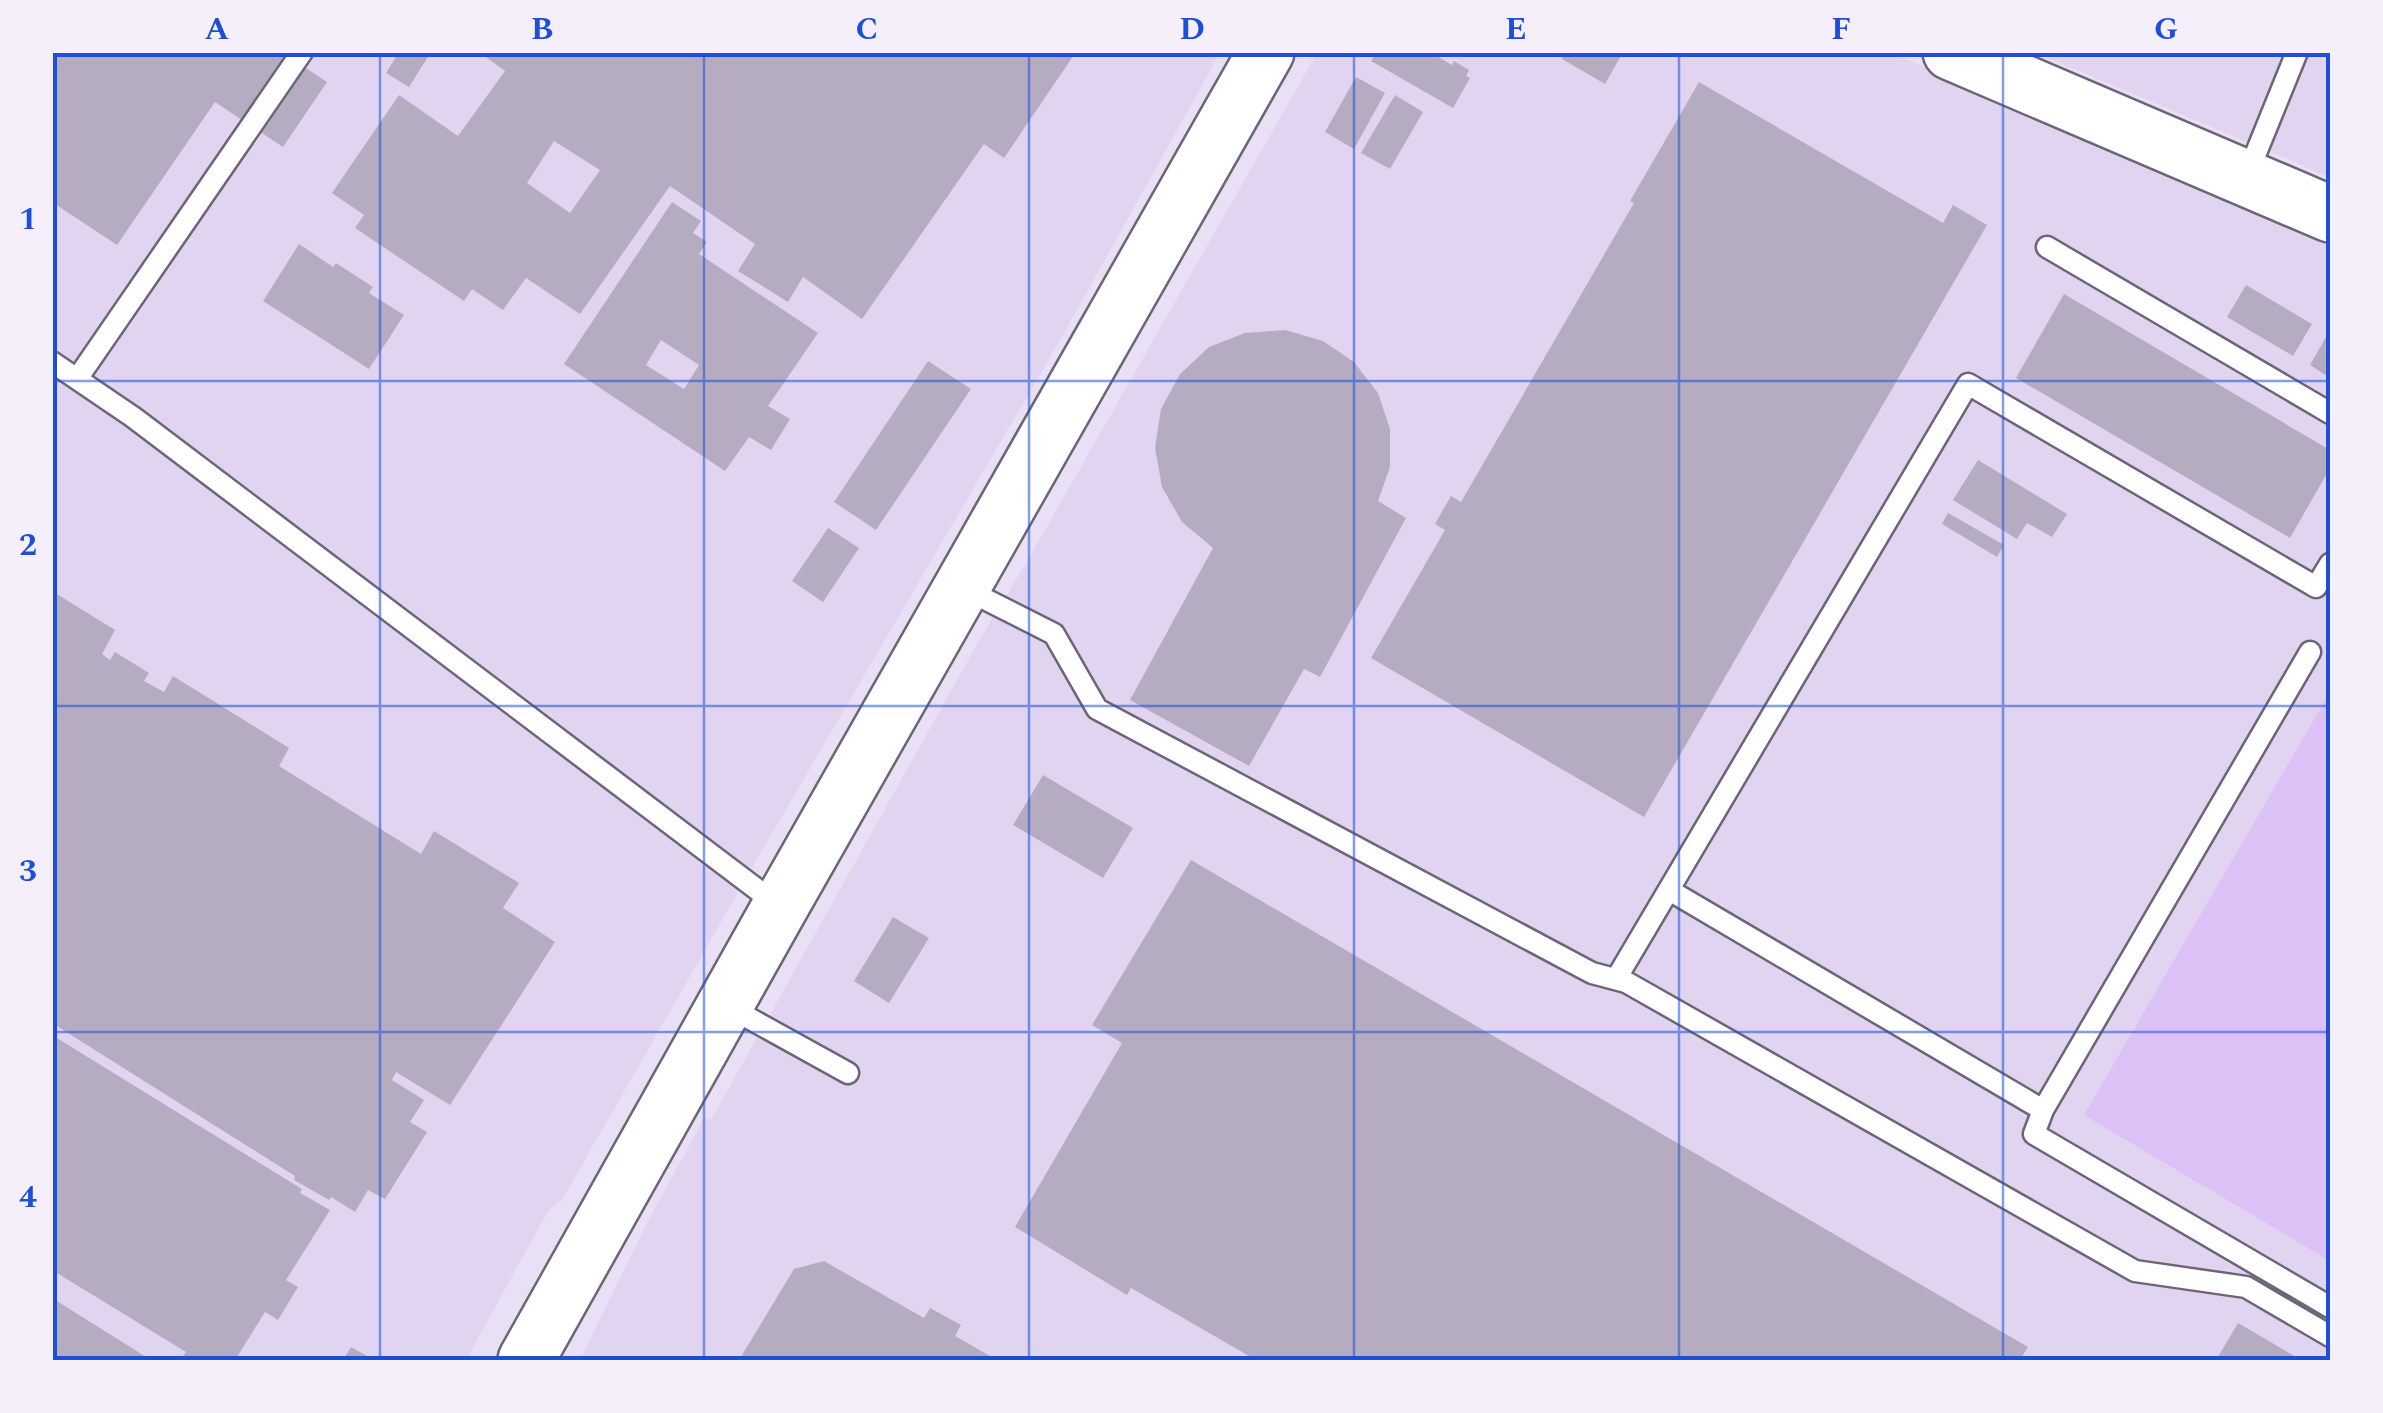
<svg xmlns="http://www.w3.org/2000/svg" width="2383" height="1413" viewBox="0 0 2383 1413" font-family="Spectral,serif">
<style>
.built{fill:#e1d4f0}
.green{fill:#dbc1f6}
.building{fill:#b6acc1;fill-rule:evenodd}
.lines{fill:none;stroke-linecap:round;stroke-linejoin:round}
.lane-casing{stroke:#6d6477;stroke-width:25}
.secondary-casing{stroke:#6d6477;stroke-width:60}
.lane{stroke:#fff;stroke-width:20}
.secondary{stroke:#fff;stroke-width:55}
.grid{fill:none;stroke:#1d4ed8;stroke-width:2.5;stroke-opacity:0.55}
.neatline{fill:none;stroke:#1d4ed8;stroke-width:4}
.grid-label{font-size:32px;text-anchor:middle;font-weight:bold;fill:#1d4ed8}
</style>
<rect width="100%" height="100%" fill="#eae0f6"/>
<path class="built" d="M52 53H1220L1063 335 760 854 562 1200 548 1211 466 1360H53Z
M1317 53H1891L2330 239V1360H580L646 1225 704 1118 711 1120 976 646 1029 558Z
M2036 53H2330V178L2297 163Z"/>
<path class="green" d="M2330 692V1261L2084 1115Z"/>
<path class="building" d="M52 52H282L327 82 283 147 215 102 117 245 52 202Z
M399 52H431L409 87 386 73Z
M479 52H1076L1004 158 984 144 862 319 803 277 788 302 738 271 755 244 670 186 580 314 526 278 503 310 472 289 464 301 355 228 364 215 332 193 399 95 458 136 505 71ZM554 141 600 170 570 213 527 183Z
M1376 52H1430L1452 65 1454 61 1469 70 1466 76 1470 78 1453 108 1371 61Z
M1566 52H1623L1605 84 1562 59Z
M1356 77 1385 93 1354 149 1325 132Z
M1699 82 1943 223 1953 205 1987 225 1644 817 1371 658 1445 530 1435 524 1451 496 1461 502 1634 203 1630 201Z
M1395 95 1423 112 1390 169 1361 153Z
M672 202 701 221 693 233 707 242 699 254 818 333 768 406 790 419 771 450 749 437 725 471 564 364ZM661 340 699 365 684 389 646 365Z
M299 244 333 267 336 263 373 287 369 293 404 315 369 369 263 301Z
M2246 285 2312 324 2293 356 2227 317Z
M2064 294 2330 450V468L2290 538 2016 378Z
M1285 330 1323 341 1354 362 1378 393 1390 429V467L1378 501 1406 518 1320 677 1304 669 1249 766 1130 700 1213 548 1182 522 1162 487 1155 448 1161 409 1180 374 1209 347 1245 333Z
M2330 330V378L2310 365Z
M928 361 971 389 876 530 834 502Z
M1978 460 2067 514 2052 537 2027 523 2017 539 1953 500Z
M1948 513 2004 545 1997 557 1942 524Z
M828 528 859 548 823 602 792 581Z
M52 591 115 630 102 654 110 660 115 652 149 673 144 681 164 692 173 676 289 748 279 766 421 854 434 831 519 883 503 908 555 942 450 1105 396 1072 392 1080 424 1100 410 1122 427 1132 385 1199 368 1190 355 1212 331 1197 329 1200 294 1180 295 1176 52 1023Z
M1043 775 1133 828 1103 878 1013 825Z
M1191 860 2028 1347 2020 1360H1256L1131 1288 1127 1295 1015 1227 1122 1043 1092 1025Z
M893 917 929 938 889 1003 854 981Z
M52 1035 302 1189 300 1193 330 1210 286 1280 298 1287 278 1320 265 1312 235 1360H180L186 1352 52 1270Z
M824 1261 924 1318 930 1308 961 1325 955 1336 997 1360H739L794 1269Z
M52 1298 151 1360H52Z
M2238 1323 2301 1360H2216Z
M351 1347 374 1360H343Z"/>
<g class="lines">
<defs>
<path id="lane" d="M2245 175 2256 153 2297 52
M2047 247 2330 413
M52 362 133 417 779 906
M77 379 302 52
M965 589 1054 634 1097 709 1592 973 1626 982 2135 1271 2246 1287 2330 1336
M2310 652 2043 1110 2034 1134 2330 1307
M1669 890 2043 1110
M1616 979 1968 384 2316 587 2330 564
M727 1006 848 1073"/>
<path id="secondary" d="M1951 52 2330 214
M526 1360 780 907 1266 52"/>
</defs>
<use href="#lane" class="lane-casing"/>
<use href="#secondary" class="secondary-casing"/>
<use href="#lane" class="lane"/>
<use href="#secondary" class="secondary"/>
</g>
<path class="grid" d="M380 52V1360M704 52V1360M1029 52V1360M1354 52V1360M1679 52V1360M2003 52V1360M52 381H2330M52 706H2330M52 1032H2330"/>
<rect width="2383" height="1413" fill="none" stroke="#f5effc" stroke-width="110"/>
<rect x="55" y="55" width="2273" height="1303" class="neatline"/>
<g class="grid-label">
<text x="217" y="39">A</text>
<text x="542" y="39">B</text>
<text x="867" y="39">C</text>
<text x="1192" y="39">D</text>
<text x="1516" y="39">E</text>
<text x="1841" y="39">F</text>
<text x="2166" y="39">G</text>
<text x="28" y="229">1</text>
<text x="28" y="555">2</text>
<text x="28" y="881">3</text>
<text x="28" y="1207">4</text>
</g>
</svg>
